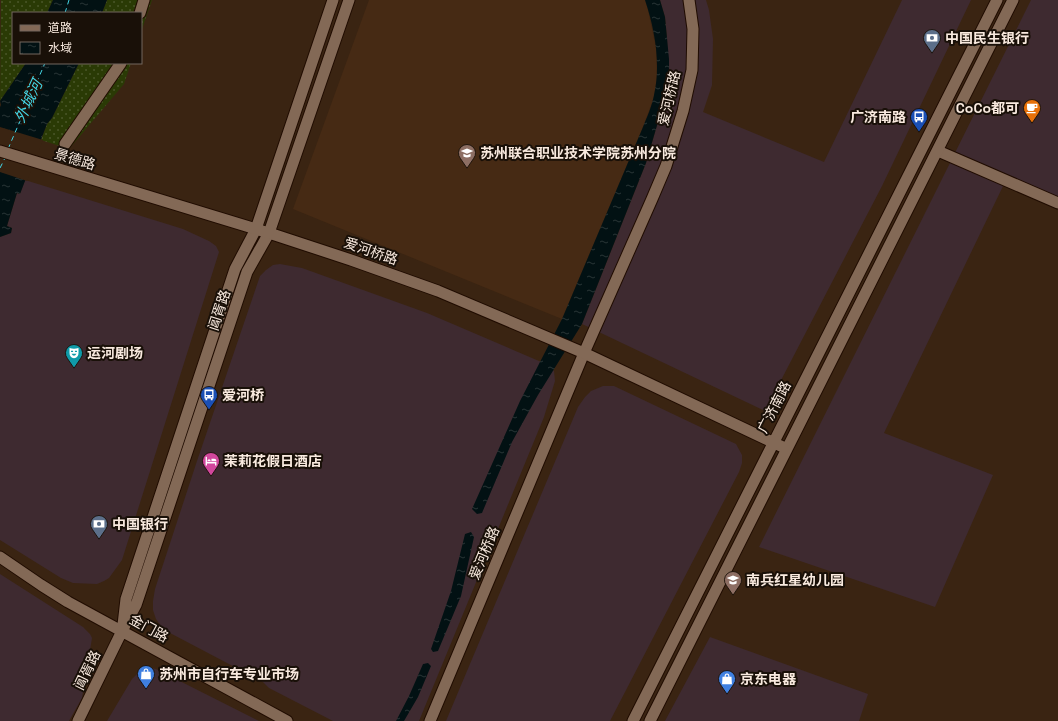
<svg xmlns="http://www.w3.org/2000/svg" width="1058" height="721" viewBox="0 0 1058 721" font-family="'Space Grotesk','Noto Sans SC',sans-serif">
<style>
.commercial{fill:#3e2a30}
.built{fill:#462a14}
.grass{fill:url(#grass-dots)}
.water{fill:url(#water-ripples)}
.pier{fill:#3a2412}
.lines{fill:none;stroke-linecap:round;stroke-linejoin:round}
.ferry{stroke:#44d6e6;stroke-width:1;stroke-dasharray:5 4;stroke-linecap:butt}
.minor-casing{stroke:#200c00;stroke-width:13}
.tertiary-casing{stroke:#200c00;stroke-width:13}
.secondary-casing{stroke:#200c00;stroke-width:13}
.minor{stroke:#836956;stroke-width:11}
.tertiary{stroke:#836956;stroke-width:11}
.secondary{stroke:#836956;stroke-width:11}
.labels{text-anchor:middle;dominant-baseline:central;stroke-width:4;stroke-linejoin:round;paint-order:stroke}
.poi-label{font-size:14px;font-weight:bold;fill:#f9eadf;stroke:#191008;text-anchor:start}
.street-label{font-size:14px;fill:#f9eadf;stroke:#191008}
.water-label{font-size:15px;font-style:italic;fill:#44d6e6;stroke:#191008}
</style>
<defs>
<pattern id="grass-dots" width="8" height="8" patternUnits="userSpaceOnUse"><rect width="8" height="8" fill="#2a3a05"/><path d="M2 2h.1M6 6h.1" fill="none" stroke="#4a5729" stroke-width="1.8" stroke-linecap="round"/></pattern>
<pattern id="water-ripples" width="26" height="14" patternUnits="userSpaceOnUse"><rect width="26" height="14" fill="#021113"/><path d="M2 4q2-2 4 0t4 0M15 11q2-2 4 0t4 0" fill="none" stroke="#283435"/></pattern>
</defs>
<rect width="100%" height="100%" fill="#3a2412"/>
<path class="commercial" d="M660 0H706L709 10 713 39 712 85 703 112 824 162 902 0H971L882 186 765 411 582 324 646 163 658 122 668 74 667 38 665 17Z
M1031 0H1058V201L1005 182 884 433 993 475 935 607 759 547Z
M25 180 183 229 209 241 216 246 219 252 122 560 109 578 104 581 97 584 73 583 61 578 0 540V237L11 233 12 228 7 226 17 193 20 194Z
M280 264 302 268 427 313 546 364 554 371 555 381 544 417 419 721H333L269 688 263 682 170 633 161 626 156 619 153 610V601L155 589 197 461 260 276 266 270 273 265Z
M603 386H614L736 444 742 455V463L739 472 610 721H446L578 407 585 397 591 391Z
M0 574 83 627 90 634 92 638 82 698 69 721H0Z
M710 637 868 694 859 721H665Z
M151 668 156 669 259 721H107L132 679 138 673 144 669Z"/>
<path class="built" d="M369 0H645L648 10 656 48 657 78 654 97 643 127 562 319 293 209Z"/>
<path class="grass" d="M1 0H53L47 13H13V63H26L0 101Z
M107 0H152L141 32V13H102Z
M79 63H131L124 84 69 149 41 140 47 124 52 118Z"/>
<path class="water" d="M53 0H107L102 13H47Z
M645 0H660L665 17 669 59V74L658 122 646 163 582 324 538 395 512 442 482 513 477 514 472 509 520 401 562 319 643 127C647 117 652 106 654 95 661 64 655 30 645 0Z
M26 63H79L52 118 47 124 20 194 17 193 7 226 12 228 11 233 0 237V107L1 105 0 101Z
M471 532 474 537 461 596 438 651 433 652 431 649 451 591 465 534Z
M428 663 431 666 418 697 404 721H396L409 696 423 664Z"/>
<path class="pier" d="M0 127 43 140 27 181 0 172Z"/>
<g class="lines">
<path class="ferry" d="M65 13 69 0
M8 149 45 63
M0 168 5 158"/>
<defs>
<path id="minor" d="M140 13 144 0
M65 144 121 63
M938 151 1058 203
M430 721 584 353 652 199 666 166 683 111 692 70 693 29 689 0"/>
<path id="tertiary" d="M0 557 41 585 68 602 287 721
M123 625 126 599 235 269 256 229
M78 721 122 631 136 605 247 272 269 233"/>
<path id="secondary" d="M0 151 269 233 351 260 438 291 584 353 787 449
M256 229 333 0
M269 233 349 0
M633 721 997 0
M650 721 1013 0"/>
</defs>
<use href="#minor" class="minor-casing"/>
<use href="#tertiary" class="tertiary-casing"/>
<use href="#secondary" class="secondary-casing"/>
<use href="#minor" class="minor"/>
<use href="#tertiary" class="tertiary"/>
<use href="#secondary" class="secondary"/>
</g>
<defs>
<symbol id="bank-pin" viewBox="-11 -11 22 30"><path d="M0 17L-7.5 6A9.5 9.5 0 1 1 7.5 6Z" fill="#5c6f8a" stroke="#191008"/><path d="M-6-4H6V4H-6ZM0-2.3a2.3 2.3 0 1 0 0 4.6a2.3 2.3 0 1 0 0-4.6Z" fill="#fff"/></symbol>
<symbol id="cafe-pin" viewBox="-11 -11 22 30"><path d="M0 17L-7.5 6A9.5 9.5 0 1 1 7.5 6Z" fill="#e8710a" stroke="#191008"/><path d="M-5.5-4.5H6V0H3Q3 3.5 0 3.5H-2.5Q-5.5 3.5-5.5 0ZM3-3.2v2h1.7v-2ZM-6 4.5H4V6H-6Z" fill="#fff"/></symbol>
<symbol id="bus-pin" viewBox="-11 -11 22 30"><path d="M0 17L-7.5 6A9.5 9.5 0 1 1 7.5 6Z" fill="#1a4fb4" stroke="#191008"/><path d="M-5-6H5V4H4V6H2V4H-2V6H-4V4H-5ZM-3.5-4V0h7V-4ZM-3.5 1.2v1.5H-2V1.2ZM2 1.2v1.5H3.5V1.2Z" fill="#fff"/></symbol>
<symbol id="university-pin" viewBox="-11 -11 22 30"><path d="M0 17L-7.5 6A9.5 9.5 0 1 1 7.5 6Z" fill="#8d6e63" stroke="#191008"/><path d="M0-5L7-2L0 1L-7-2ZM-4 1L0 2.5L4 1V4Q0 6-4 4Z" fill="#fff"/></symbol>
<symbol id="theatre-pin" viewBox="-11 -11 22 30"><path d="M0 17L-7.5 6A9.5 9.5 0 1 1 7.5 6Z" fill="#0f9aa8" stroke="#191008"/><path d="M-5-5.5Q0-4 5-5.5V0Q5 5 0 6Q-5 5-5 0ZM-3.3-2.5H-1v1.5H-3.3ZM1-2.5H3.3v1.5H1ZM-2.8 1Q0 5.5 2.8 1Z" fill="#fff"/></symbol>
<symbol id="hotel-pin" viewBox="-11 -11 22 30"><path d="M0 17L-7.5 6A9.5 9.5 0 1 1 7.5 6Z" fill="#d1479c" stroke="#191008"/><path d="M-6-4.5h1.5V1H6V5H4.5V3h-9V5H-6ZM-4 0a1.8 1.8 0 1 1 3.6 0ZM.5 0V-2.5h3Q6-2.5 6 0Z" fill="#fff"/></symbol>
<symbol id="school-pin" viewBox="-11 -11 22 30"><path d="M0 17L-7.5 6A9.5 9.5 0 1 1 7.5 6Z" fill="#8d6e63" stroke="#191008"/><path d="M0-5L7-2L0 1L-7-2ZM-4 1L0 2.5L4 1V4Q0 6-4 4Z" fill="#fff"/></symbol>
<symbol id="shop-pin" viewBox="-11 -11 22 30"><path d="M0 17L-7.5 6A9.5 9.5 0 1 1 7.5 6Z" fill="#3f7fe0" stroke="#191008"/><path d="M-5-2.5h2.3a2.7 3.5 0 0 1 5.4 0H5L5.5 6h-11ZM-1.5-2.5h3a1.5 2.3 0 0 0-3 0Z" fill="#fff"/></symbol>
</defs>
<g fill-rule="evenodd">
<use href="#bank-pin" x="922" y="28" width="20" height="27"/>
<use href="#cafe-pin" x="1022" y="98" width="20" height="27"/>
<use href="#bus-pin" x="909" y="107" width="20" height="27"/>
<use href="#university-pin" x="457" y="143" width="20" height="27"/>
<use href="#theatre-pin" x="64" y="343" width="20" height="27"/>
<use href="#bus-pin" x="199" y="385" width="20" height="27"/>
<use href="#hotel-pin" x="201" y="451" width="20" height="27"/>
<use href="#bank-pin" x="89" y="514" width="20" height="27"/>
<use href="#school-pin" x="723" y="570" width="20" height="27"/>
<use href="#shop-pin" x="136" y="664" width="20" height="27"/>
<use href="#shop-pin" x="717" y="669" width="20" height="27"/>
</g>
<g class="labels">
<g class="poi-label">
<text x="945" y="38">中国民生银行</text>
<text x="1019" y="108" text-anchor="end">CoCo都可</text>
<text x="906" y="117" text-anchor="end">广济南路</text>
<text x="480" y="153">苏州联合职业技术学院苏州分院</text>
<text x="87" y="353">运河剧场</text>
<text x="222" y="395">爱河桥</text>
<text x="224" y="461">茉莉花假日酒店</text>
<text x="112" y="524">中国银行</text>
<text x="746" y="580">南兵红星幼儿园</text>
<text x="159" y="674">苏州市自行车专业市场</text>
<text x="740" y="679">京东电器</text>
</g>
<g class="street-label">
<text transform="translate(669 98) rotate(-77)">爱河桥路</text>
<text transform="translate(75 159) rotate(17)">景德路</text>
<text transform="translate(371 251) rotate(19)">爱河桥路</text>
<text transform="translate(219 310) rotate(-72)">阊胥路</text>
<text transform="translate(774 407) rotate(-63)">广济南路</text>
<text transform="translate(484 553) rotate(-67)">爱河桥路</text>
<text transform="translate(149 628) rotate(29)">金门路</text>
<text transform="translate(87 670) rotate(-64)">阊胥路</text>
</g>
<g class="water-label">
<text transform="translate(28 101) rotate(-65)">外城河</text>
</g>
</g>
<rect x="12" y="12" width="130" height="52" fill="#191008" stroke="#73675e"/>
<rect x="20" y="25" width="20" height="6" fill="#836956" stroke="#73675e"/>
<text x="48" y="32" font-size="12" fill="#f9eadf">道路</text>
<rect x="20" y="42" width="20" height="12" fill="url(#water-ripples)" stroke="#73675e"/>
<text x="48" y="52" font-size="12" fill="#f9eadf">水域</text>
</svg>
